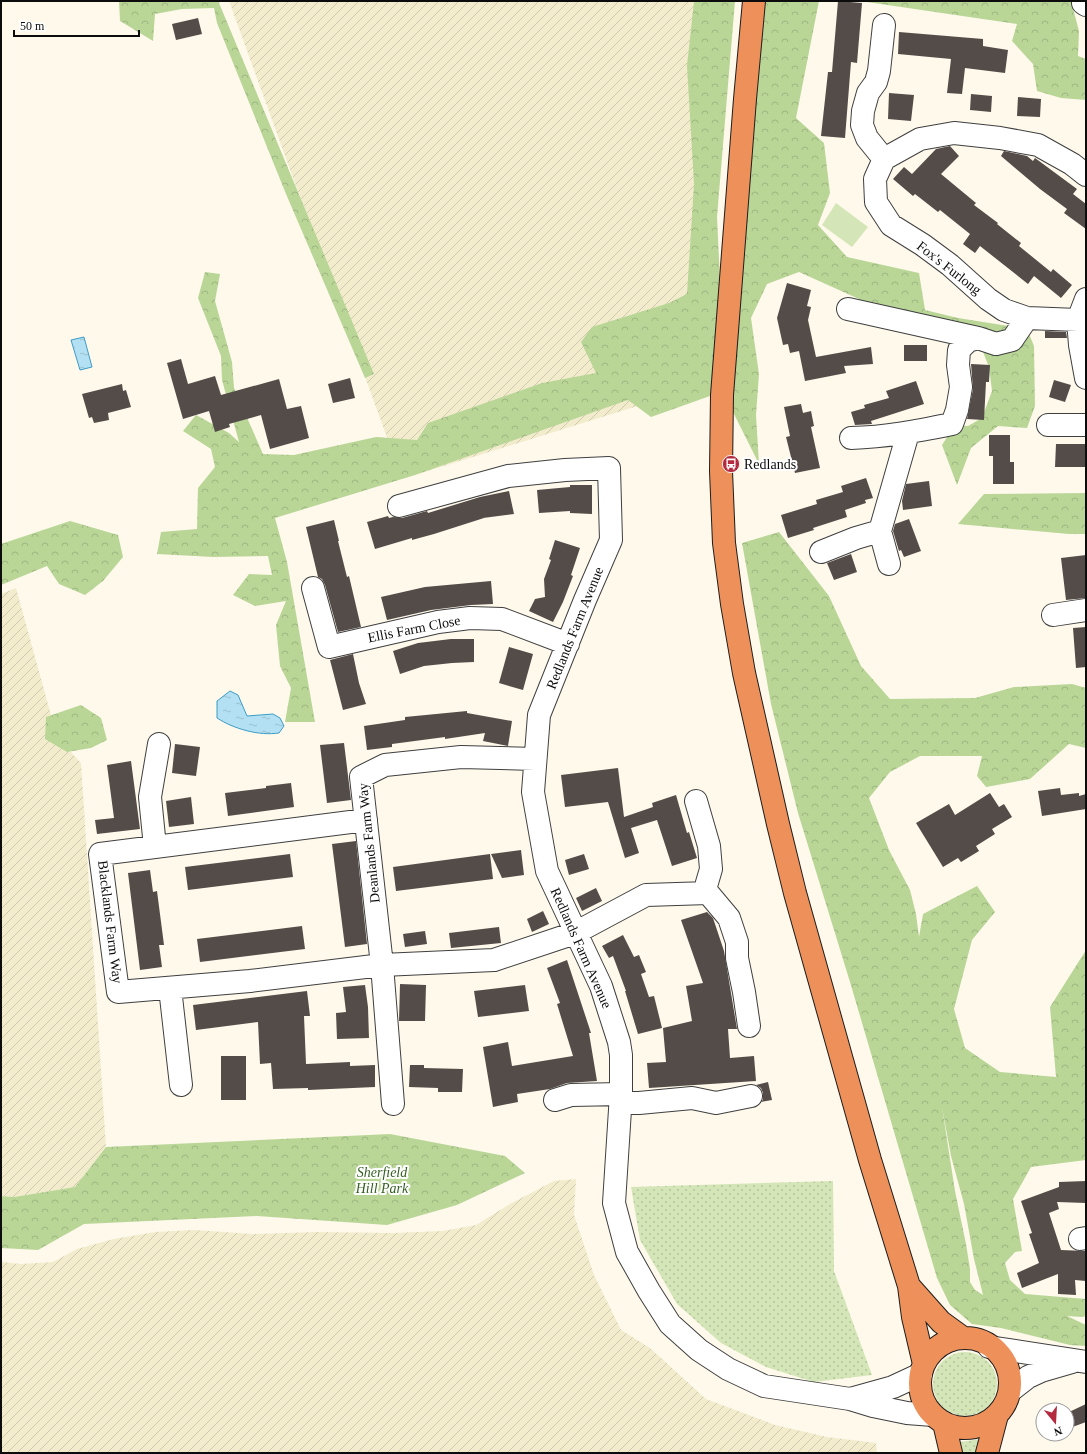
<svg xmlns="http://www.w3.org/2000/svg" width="1087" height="1454" viewBox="0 0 1087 1454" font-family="Georgia,serif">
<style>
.farmland{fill:url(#farmland-furrows)}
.grass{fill:url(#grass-dots)}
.forest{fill:url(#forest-crowns);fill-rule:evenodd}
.park{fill:#d4e6b7}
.water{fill:url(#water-ripples);stroke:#3d9cc6}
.building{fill:#544c49}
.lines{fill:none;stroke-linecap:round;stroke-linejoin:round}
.minor-casing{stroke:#3f3f3f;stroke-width:24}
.highway-casing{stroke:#1d1d1d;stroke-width:24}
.minor{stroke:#fff;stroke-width:22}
.highway{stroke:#ed905a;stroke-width:22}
.labels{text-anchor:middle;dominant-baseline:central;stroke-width:4;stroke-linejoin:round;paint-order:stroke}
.street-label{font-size:14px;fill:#0c0c0c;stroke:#fff}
.poi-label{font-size:14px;fill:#0c0c0c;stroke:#fff;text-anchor:start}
.park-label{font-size:14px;font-style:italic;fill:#335f20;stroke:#fff}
</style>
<defs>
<pattern id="farmland-furrows" width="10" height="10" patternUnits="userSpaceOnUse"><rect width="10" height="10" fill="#f2eccd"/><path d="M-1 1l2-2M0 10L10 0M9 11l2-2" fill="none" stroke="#cec9af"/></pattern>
<pattern id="grass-dots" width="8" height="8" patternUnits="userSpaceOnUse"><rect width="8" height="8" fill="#d4e6b7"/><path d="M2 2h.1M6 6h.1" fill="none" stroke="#b5c49c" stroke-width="1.8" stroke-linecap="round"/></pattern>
<pattern id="forest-crowns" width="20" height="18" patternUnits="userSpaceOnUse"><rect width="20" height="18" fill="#b9d697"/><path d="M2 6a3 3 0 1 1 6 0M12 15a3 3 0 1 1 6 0" fill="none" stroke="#9eb681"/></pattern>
<pattern id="water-ripples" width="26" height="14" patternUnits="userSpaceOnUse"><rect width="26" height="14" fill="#b3e1f3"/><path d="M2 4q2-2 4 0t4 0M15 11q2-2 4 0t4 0" fill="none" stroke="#99c0cf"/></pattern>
</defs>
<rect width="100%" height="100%" fill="#fef9eb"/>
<path class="farmland" d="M229 1H717L702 386 402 479Z
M16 588 57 737 81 763 106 1147 75 1187 14 1197 1 1196V594Z
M576 1179 574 1215 594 1275 621 1330 650 1348 706 1399 775 1425 827 1437 876 1443 877 1453H1V1262L21 1264 53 1262 77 1249 114 1239 155 1232 194 1230 253 1234 316 1232 393 1233 443 1231 476 1225 510 1204 554 1181Z"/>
<path class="grass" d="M833 1181 834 1271 872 1375 814 1382 766 1367 721 1343 677 1304 640 1240 631 1187Z
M933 1384a32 32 0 1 1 64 0a32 32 0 1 1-64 0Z
M980 1439 977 1453H961V1442Z"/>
<path class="forest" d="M119 1H221L219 3 374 374 365 378 286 194 217 23 214 8 182 9 155 14 153 41 120 21Z
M694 1H735L717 217 721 301 710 396 651 417 628 400 415 475 275 518 287 562 315 722H285L291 688 280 666 276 625 286 601 255 606 233 595 249 574 272 575 268 556 213 557 157 554 161 532 197 529 198 488 215 467 211 449 183 431 196 415 229 433 239 442 222 380 221 356 198 298 205 272 220 274 215 301 232 362 234 388 263 454 294 455 376 437 417 440 428 423 542 383 596 373 581 342 592 327 669 303 687 294 694 184 687 66Z
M763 1H819L796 118 824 143 830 193 818 225 847 257 919 273 925 310 958 318 1027 329 1034 346 1035 406 1027 428 998 426 971 448 957 485 942 445 955 425 968 426 982 418 992 391 989 367 981 347 872 318 859 299 799 272 767 284 751 318 759 374 756 415 759 464 729 404Z
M860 1H1071L1079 31 1078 56 1086 59V100L1061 98 1037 91 1033 64 1012 41 1017 24Z
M1086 493V534H1069L958 524 984 494Z
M70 521 118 535 123 557 103 581 85 595 59 584 47 566 1 585V544Z
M779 532 829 596 861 666 890 699 975 698 1014 687 1072 684 1086 688V748L1069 744 1030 779 986 787 977 776 982 756H920L890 772 869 798 889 850 910 890 916 914 919 937 923 914 977 886 995 912 972 940 954 1009 965 1048 1000 1072 1056 1077 1050 1007 1086 950V1160L1031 1167 1013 1199 1022 1251 1015 1252 1005 1263 1010 1280 1025 1294 1086 1299V1316L1082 1317 1067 1316 1086 1325V1346L1070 1345 1001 1328 972 1324 950 1305 937 1278 850 982 798 813 771 704 742 543ZM942 1107 951 1156 964 1204 974 1259 983 1295 975 1290 970 1282V1269L966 1244 955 1191Z
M81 705 101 718 107 740 91 748 67 752 45 739 46 717Z
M390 1134 505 1156 525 1173 457 1205 387 1225 257 1216 84 1224 38 1250 1 1248V1196L14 1197 75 1187 106 1147Z"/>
<path class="park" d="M836 203 868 227 852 247 822 225Z"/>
<path class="water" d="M84 337 92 367 80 370 71 340Z
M230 691 238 695 247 716 273 714 280 718 284 726 279 733C259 736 234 729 217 718V701Z"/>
<path class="building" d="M838 1 862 3 857 63 851 62 845 138 821 136 828 72H832Z
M198 18 202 34 176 40 172 24Z
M899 32 983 39V46L1008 50 1005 73 965 68 962 94 947 93 951 59 898 54Z
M889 93 914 95 911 121 888 119Z
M971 94 992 96 991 112 970 110Z
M1018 97 1041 99 1040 117 1017 116Z
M950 146 959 156 941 174 976 203 974 205 998 223 997 224 1021 243 1019 246 1051 272 1053 269 1072 285 1061 298 1034 276 1028 284 980 246 975 253 963 244 970 234 940 210 938 212 915 194 913 196 893 179 904 167 912 174 936 149Z
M1004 151 1027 156 1033 161 1035 158 1077 189 1073 194 1086 204V229L1064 213 1067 209 1040 189 1001 156Z
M787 283 811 290 807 306 811 307 808 320 816 357 871 347 873 364 844 366 846 373 805 381 799 351 790 353 788 344 783 345 777 318Z
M1045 331 1066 332 1067 338H1045Z
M904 345H927V361H904Z
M181 359 188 384 215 376 221 395 279 379 287 409 301 406 309 438 270 449 261 415 229 424 230 427 215 432 209 411 183 419 167 363Z
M971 364 990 365 989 382H986L984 420 967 419 973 389Z
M350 378 355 398 333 403 328 384Z
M1054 380 1071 385 1065 402 1049 397Z
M916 381 924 404 871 421 872 424 855 425 851 412 865 408 864 405 889 398 886 391Z
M122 384 123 391 126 390 131 407 108 413 109 420 94 423 92 417 89 418 82 394Z
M801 404 803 413 811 411 814 426 811 427 820 468 795 473 786 437 790 436 784 407Z
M989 435H1010V462H1014V484H993V456H989Z
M1056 444H1086V467H1055Z
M866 478 873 498 865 500 866 503 845 510 847 517 813 528 814 530 788 538 781 515 817 504 816 500 843 492 841 486Z
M929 481 932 506 903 510 902 501 906 484Z
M570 485H592V514L570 513V511L539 513 537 490 570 487Z
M509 491 514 514 483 518H484L434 534 412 540V538L375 549 367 522 388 516 389 518 393 517 402 518 427 511 428 513 480 497Z
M909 519 921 551 904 557 901 550 899 551 893 531 895 524Z
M334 520 339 541H338L347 577 349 576 361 627 338 632 325 585 322 579 318 577 306 527Z
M555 540 580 548 571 575 573 576 563 602 553 622 529 611 535 599 545 597 544 579 551 560 549 559Z
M851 554 857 572 834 580 827 563Z
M1086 555V598L1066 600 1061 558Z
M491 581 493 604 471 605 431 610 387 620 381 597 425 587Z
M1086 627V667L1076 668 1073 628Z
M451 639H474V662L452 663 424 666 400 674 393 651 418 643Z
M509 647 533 654 523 690 499 683Z
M353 654 359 683 366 704 343 710 330 660Z
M467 711V713L512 721 508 746 483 741 485 733 445 739V737L392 744V747L367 750 364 726 405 720V717Z
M344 743 351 800 327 803 320 745Z
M175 744 200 747 196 776 172 773Z
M131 761 140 829 97 834 95 820 114 818 107 765Z
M618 768 624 817 653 807 652 803 676 795 687 833 689 832 697 858 672 866 657 820 631 828 639 853 625 858 608 802 565 807 561 775Z
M291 783 294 807 228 816 225 793 266 788V786Z
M1060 788 1061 795 1079 793V796L1086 794V809L1042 816 1038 791Z
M990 793 999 807 1004 804 1012 817 992 829 995 834 976 846 979 851 961 862 958 858 943 867 916 823 949 804 955 815Z
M191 797 194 824 169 827 166 801Z
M356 841 367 944 345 947 332 844Z
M521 850 524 875 502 878 491 854Z
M290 854 293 877 188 890 185 867Z
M490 854 493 879 396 891 393 867Z
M584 854 589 869 569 875 565 860Z
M150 870 153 892 157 891 164 945H159L162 967 140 970 128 873Z
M596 888 602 901 582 911 576 898Z
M543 911 549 924 532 932 527 919Z
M707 912 713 918 724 951 737 1029H728L730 1058 754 1056 756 1081 649 1088 647 1063 666 1062 663 1028 692 1021 686 986 703 983 681 920Z
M302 926 305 949 200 962 197 939Z
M499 927 501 943 451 948 449 933Z
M425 931 427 944 405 947 403 934Z
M623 935 634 957 639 955 646 972 641 974 649 997 654 996 662 1028 638 1034 625 991H626L613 956 609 958 602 946Z
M567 960 591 1033H589L597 1081 567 1083 550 1089 517 1094 518 1102 493 1107 483 1047 508 1042 512 1066 573 1056 557 1004 560 1003 547 968Z
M400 984 426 985 425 1021H399Z
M365 985 368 1007 369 1038 337 1039 336 1013 346 1012 343 987Z
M525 985 529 1011 478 1017 474 991Z
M307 991 310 1016H304L306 1064 350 1062V1066L375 1065V1087L308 1090V1088L273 1089 271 1063 260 1064 258 1022 196 1030 193 1005Z
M221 1056H246V1100H221Z
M410 1065H424V1068L463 1069 462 1092H438V1088L409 1087Z
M768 1082 772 1100 761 1102 763 1100V1093L761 1088 756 1085Z
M1086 1181V1203L1057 1202 1059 1209 1049 1213 1061 1250 1086 1251V1281L1075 1280 1076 1295 1058 1294V1274L1022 1288 1017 1273 1039 1263 1029 1234 1032 1233 1021 1201 1059 1187V1182Z
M1086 1404V1422L1067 1429V1413Z"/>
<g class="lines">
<defs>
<path id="minor" d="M1083 3 1086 5
M884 25 879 71 876 82 868 93 863 111 862 125 867 138 884 159
M1086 299 1078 320 1080 345 1086 378
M848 309 978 338
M1078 320 1027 318 1004 310 988 299 950 265 923 245 891 225 876 202 875 179 884 159 920 139 954 133 1000 138 1038 145 1072 164 1086 175
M1048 425H1086
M851 438C887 437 917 431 952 424L957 410 961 387 958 365 959 350 968 341 978 338 996 344 1012 340 1027 318
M399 506 508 476 565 470 609 468 611 540 585 600 539 715 533 792 547 871 601 986 619 1042 621 1055V1094L614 1203 627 1252 649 1291 670 1324 699 1350 728 1369 764 1386 850 1399 873 1406 907 1413 933 1415
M880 531 908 433
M821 552 856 538 880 531 889 564
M313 588 329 647 438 622 470 618 502 619 568 644
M1053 615 1086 610
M696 801 709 846 711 869 704 893
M366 820 100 854 118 992 250 981 382 965 361 777 385 765 461 757 535 759
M155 847 150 797 159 744
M170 988 181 1085
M555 1100 571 1095 621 1094
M621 1103H639L692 1098 716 1103 751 1096
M393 1104 382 965 494 960 575 933 646 895 708 893 729 918 737 942V958L744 992 749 1026
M1080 1239 1086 1238
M989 1347 1086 1362
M1010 1391 1028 1377 1041 1371 1072 1362
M850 1399 893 1387 921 1374"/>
<path id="highway" d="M754 1 745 99 722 395 721 471 724 543 732 604 744 673 778 824 795 893 870 1160 909 1286 913 1317 924 1364
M909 1286 941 1322 963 1338
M920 1383a45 45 0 1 1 90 0a45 45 0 1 1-90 0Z
M944 1423 951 1453
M987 1453 997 1415"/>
</defs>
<use href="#minor" class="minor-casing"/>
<use href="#highway" class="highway-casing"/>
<use href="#minor" class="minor"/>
<use href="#highway" class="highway"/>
</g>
<defs>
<symbol id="bus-disc" viewBox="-11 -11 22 22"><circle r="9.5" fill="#b42b3f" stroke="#fff"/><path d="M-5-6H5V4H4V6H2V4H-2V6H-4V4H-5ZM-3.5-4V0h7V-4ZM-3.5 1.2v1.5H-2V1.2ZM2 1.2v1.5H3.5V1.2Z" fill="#fff"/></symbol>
</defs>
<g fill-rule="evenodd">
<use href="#bus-disc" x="721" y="454" width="20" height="20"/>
</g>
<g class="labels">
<g class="street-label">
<text transform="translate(949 268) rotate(38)">Fox's Furlong</text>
<text transform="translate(575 628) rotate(-68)">Redlands Farm Avenue</text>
<text transform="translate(414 629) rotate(-11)">Ellis Farm Close</text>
<text transform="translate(369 843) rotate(-96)">Deanlands Farm Way</text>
<text transform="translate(110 922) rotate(83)">Blacklands Farm Way</text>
<text transform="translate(581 948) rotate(66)">Redlands Farm Avenue</text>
</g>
<g class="poi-label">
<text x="744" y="464">Redlands</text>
</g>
<g class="park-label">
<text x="382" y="1172">Sherfield<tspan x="382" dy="16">Hill Park</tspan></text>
</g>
</g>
<rect width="1087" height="1454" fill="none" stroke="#0c0c0c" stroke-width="4"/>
<g transform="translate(1055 1422) rotate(162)"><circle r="19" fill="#ffffff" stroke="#9e9e9e"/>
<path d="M0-3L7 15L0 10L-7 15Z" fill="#b42b3f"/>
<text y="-6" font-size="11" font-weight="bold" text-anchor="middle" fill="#0c0c0c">N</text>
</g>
<path d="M14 30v6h125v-6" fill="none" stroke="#0c0c0c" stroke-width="2"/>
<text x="20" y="30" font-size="12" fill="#0c0c0c" stroke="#ffffff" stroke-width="3" paint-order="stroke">50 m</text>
</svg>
